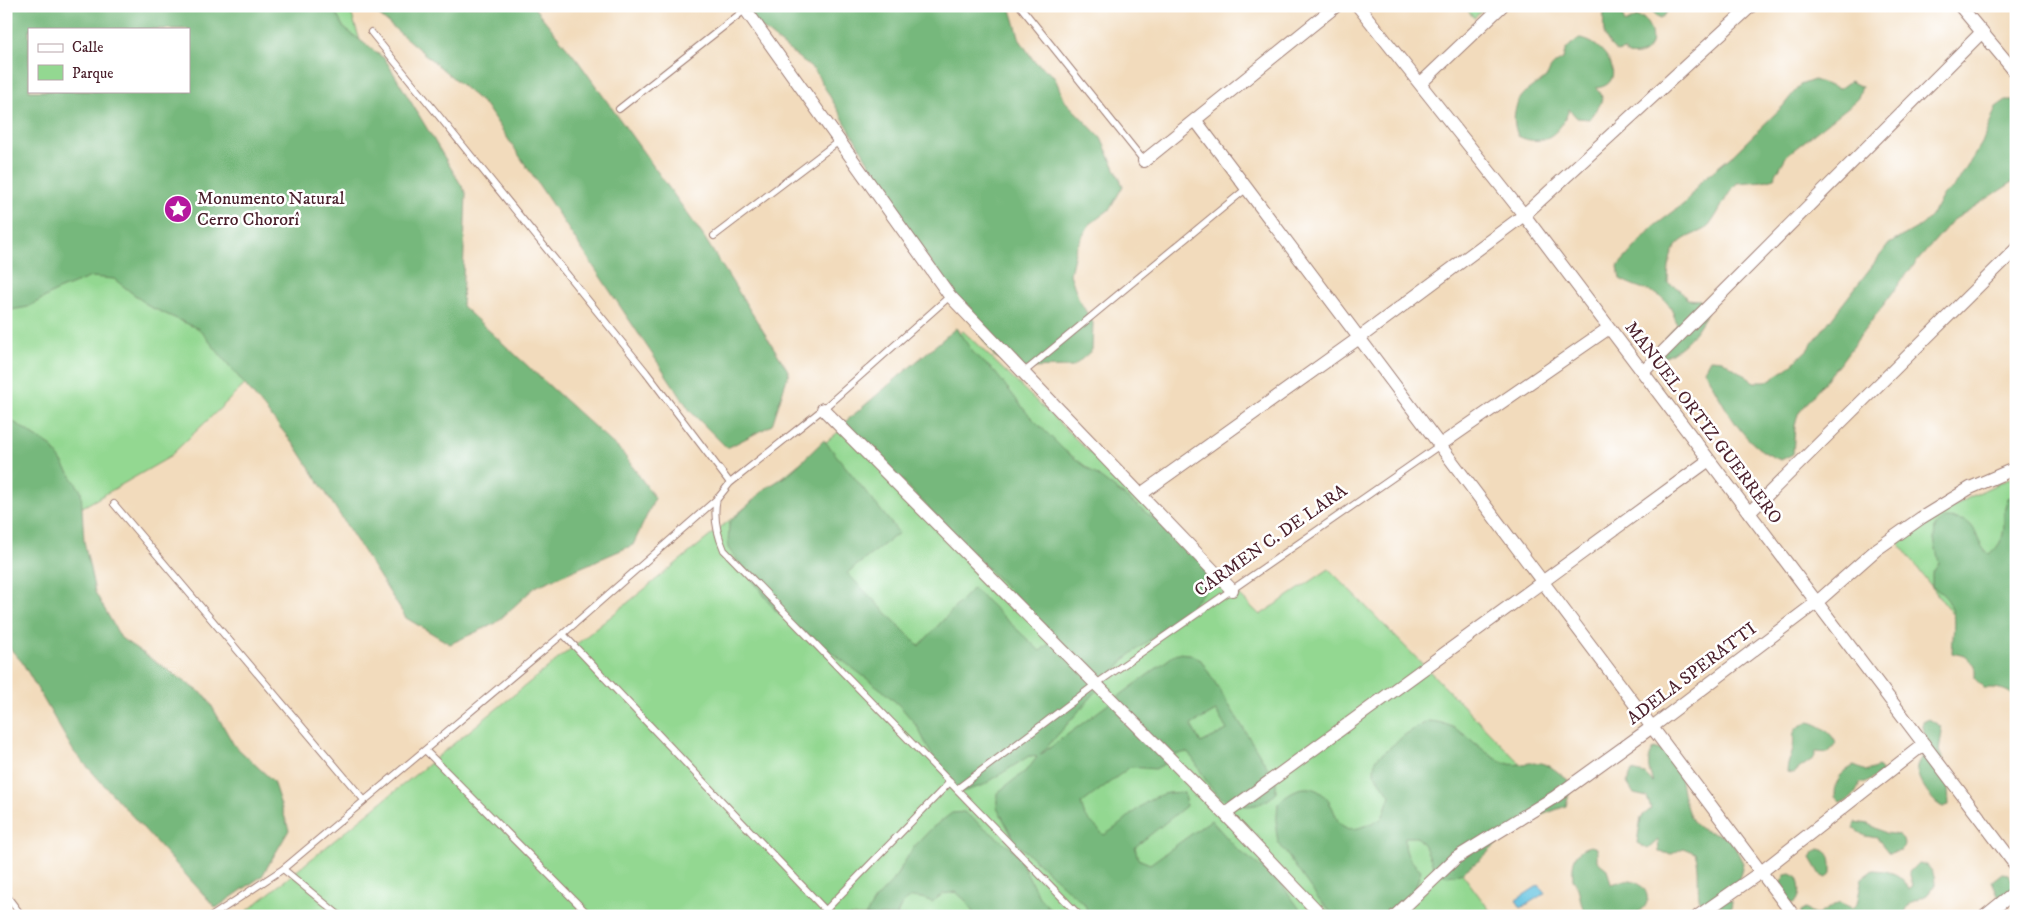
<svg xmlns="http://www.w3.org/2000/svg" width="2022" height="922" viewBox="0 0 2022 922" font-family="'IM FELL DW Pica',serif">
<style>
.green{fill:#93d891;stroke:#6e7c5e;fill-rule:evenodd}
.forest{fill:#76b87b;stroke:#606c53;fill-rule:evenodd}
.water{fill:#62c2e0;stroke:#567086}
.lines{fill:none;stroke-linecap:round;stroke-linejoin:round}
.service-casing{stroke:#9e7d74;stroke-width:8}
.minor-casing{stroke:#9e7d74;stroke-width:14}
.service{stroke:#fff;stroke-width:6}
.minor{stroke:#fff;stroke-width:12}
.labels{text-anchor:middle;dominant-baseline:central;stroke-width:5;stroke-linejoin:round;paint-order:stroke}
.poi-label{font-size:18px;fill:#4a1f2b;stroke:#fff;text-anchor:start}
.street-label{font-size:18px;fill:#4a1f2b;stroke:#fff}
</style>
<rect width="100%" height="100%" fill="#fff"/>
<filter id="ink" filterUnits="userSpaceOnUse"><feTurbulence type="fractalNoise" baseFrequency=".02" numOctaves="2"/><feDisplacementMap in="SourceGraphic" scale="10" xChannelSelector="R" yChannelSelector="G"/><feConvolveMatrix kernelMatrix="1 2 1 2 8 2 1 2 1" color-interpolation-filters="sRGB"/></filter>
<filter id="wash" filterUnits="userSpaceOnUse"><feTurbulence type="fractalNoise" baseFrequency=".0096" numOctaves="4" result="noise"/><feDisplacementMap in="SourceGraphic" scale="20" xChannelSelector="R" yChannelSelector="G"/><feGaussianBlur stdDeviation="1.12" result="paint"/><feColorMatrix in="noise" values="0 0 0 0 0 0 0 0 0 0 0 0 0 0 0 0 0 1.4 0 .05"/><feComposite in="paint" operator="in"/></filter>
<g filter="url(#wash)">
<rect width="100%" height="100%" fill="#f2dbbc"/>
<path class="green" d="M6 6H349L380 103 318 315 168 458 55 523 6 521ZM29 29H189V91H29Z
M1464 6H1487L1474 18Z
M963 331 1260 615 1329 569 1549 793 1452 860 1494 916H241Z
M2016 476V699L1898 542C1935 515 1974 493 2016 476Z"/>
<path class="forest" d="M6 6H332L344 28 385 59 466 193 462 306 622 452 655 498 633 545 535 587 496 623 450 644 406 618 297 448 199 329 150 307 114 279 91 277 58 290 28 307 6 311ZM29 29H189V91H29Z
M368 6H533L578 61 702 234 789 372 772 425 727 448 691 412 486 106Z
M746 6H1010L1020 40 1034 61 1054 76 1065 101 1101 138 1123 186 1110 209 1089 225 1076 248 1070 274 1079 300 1093 323 1092 350 1073 367 1020 368 995 357 907 228 815 71 754 22Z
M1610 6H1626L1623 17 1625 23 1637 17 1643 18C1658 34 1654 59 1628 55L1624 50 1618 52C1602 40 1603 31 1604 12Z
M1651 6H1667L1666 14 1661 18 1655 15Z
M1578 39C1604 39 1631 84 1596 88 1609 97 1597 109 1590 119L1577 118 1569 109C1562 132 1543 149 1518 136 1510 116 1515 99 1532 87 1535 84 1539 84 1542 81 1552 74 1545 68 1563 59 1564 49 1570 45 1578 39Z
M1814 80 1839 89 1850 81 1862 87 1857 100 1787 155 1774 178 1763 181 1737 183C1725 196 1720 212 1709 226 1705 230 1698 232 1692 235 1669 245 1669 260 1668 283L1679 289 1687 299 1700 300 1707 312C1698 331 1684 348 1664 357L1660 345 1677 325C1667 287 1649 295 1620 279L1618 266 1653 227 1685 203 1701 181 1733 155 1783 106 1800 85Z
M2006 100H2016V135L2013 146 2016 180 1952 221 1908 272 1840 363 1798 414 1795 426 1793 454 1781 460C1741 447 1724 403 1704 370L1710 359 1722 360 1754 382H1766L1788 368 1807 350 1889 244 1922 225 1931 216 1944 194 1955 186 1982 143 1996 107Z
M956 328 975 355 994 371 1027 413 1064 450 1186 543 1204 563 1206 589 1189 609 1125 659 1040 755 1177 653 1190 654 1201 660 1276 781V793C1256 814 1226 808 1209 785 1201 774 1197 762 1187 752L1174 755 1166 763 1155 769 1130 767 1081 804 1085 816 1104 835C1133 819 1147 788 1184 793L1186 806 1135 847 1138 859 1150 864 1211 820 1237 849 1279 881 1305 916H1089L1085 905 1015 842 997 807V793L1028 769 1037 757 1029 756 982 786 957 793 929 750 917 726 900 706 882 690 776 611 728 548 729 523 766 488 788 475 824 440 899 533 847 573 919 646 973 588 1040 651 1056 638 845 422ZM1216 711 1227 730 1201 743 1191 725Z
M6 417 52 447 81 491 84 541 95 592 121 638 206 696 234 745 273 781 289 830 262 876 216 908 74 752 22 662 6 644Z
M2016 495V700C2009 688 1997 688 1984 688L1975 679V665L1965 656 1952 653C1953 625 1961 602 1932 587V574L1939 563 1934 539 1935 526 1945 518C1984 519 1969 536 1989 555 2013 535 1998 521 2008 498Z
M1929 719 1940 726 1942 732 1939 751 1947 769 1949 805 1943 807C1932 803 1915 778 1917 766 1919 758 1927 753 1927 745 1927 737 1922 730 1923 722Z
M1428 721C1464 722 1477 753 1506 763 1519 768 1533 759 1545 764 1553 767 1561 775 1568 780L1569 793 1566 806 1542 815 1520 829 1508 833 1481 859 1460 874 1448 876 1436 871 1425 847 1417 837H1405C1404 853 1409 860 1421 870L1414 893 1400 916H1335L1317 897 1278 842 1276 829 1278 803C1295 785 1317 780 1331 805 1336 813 1336 823 1345 827 1356 833 1371 822 1382 819L1390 795 1374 773 1375 760 1406 734Z
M1808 722C1818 723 1834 734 1836 744L1828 753 1816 752 1814 758 1793 773 1787 772C1787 764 1790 759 1792 752 1797 736 1786 731 1808 722Z
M1654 748C1688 756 1677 793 1691 818 1701 837 1715 828 1729 840 1735 845 1739 856 1743 863 1740 878 1737 888 1725 898L1732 901 1730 916H1710L1713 907 1700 903C1696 885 1701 869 1695 853L1683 848 1672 854 1659 852 1658 840 1648 849 1637 843 1641 817 1651 809 1647 797 1634 794 1627 783 1632 771 1645 774 1653 782C1648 768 1646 761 1654 748Z
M1854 766 1866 771 1878 767 1882 772 1866 783H1860C1856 793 1852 802 1840 802L1835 797C1835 781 1839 773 1854 766Z
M964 812 1016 852 1039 897 1057 916H975L966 901 956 892 943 894 932 902C915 894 903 895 897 916H865L875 900 893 881 913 848 932 828 952 813Z
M1855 822 1868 824 1885 833 1899 835 1903 839 1904 845 1901 851 1889 853 1877 838 1865 836 1854 829Z
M1591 846 1597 848V861L1607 869 1611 884C1617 883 1623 880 1630 881 1648 883 1655 906 1636 913 1622 918 1601 916 1586 914 1578 904 1582 888 1573 880 1572 865 1573 849 1591 846Z
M1819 849C1832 851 1831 862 1831 873L1827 878 1821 875 1811 858 1814 852Z
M1918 863C1930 864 1935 873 1935 885L1927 895 1910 903 1903 916H1800V912L1805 909 1817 915 1839 902 1852 908 1857 904 1862 878 1873 870C1890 871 1902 873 1909 890L1913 885 1909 872Z
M2002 873 2008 874 2016 885V901L2011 904H2005L2000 899 1992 881Z
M1791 874 1797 877C1800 886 1802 895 1795 903H1789L1779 886 1785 875Z"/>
<path class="water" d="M1539 885 1545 893 1521 908 1516 900Z"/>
</g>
<g filter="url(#ink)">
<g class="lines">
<defs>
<path id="service" d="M1020 6 1144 161
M371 32 646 372 730 483
M619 109 746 9
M714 236 839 141
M1023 373 1247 188
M717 498C713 516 717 534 724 550L1080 916
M114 504 364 800
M563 634 831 916
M425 750 590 916
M957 789 1096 684 1440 445
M283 869 340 916
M6 895 22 916
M212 916 283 869 563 634 718 498 730 483 823 409 950 296
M820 916 950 782"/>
<path id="minor" d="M743 6 950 296 1232 590
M1358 6 1524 215 2016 866
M1960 6 2016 73
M1421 83 1502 6
M1196 121 1794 916
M1144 161 1336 6
M1643 372 1982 32
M823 409 1225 814 1322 916
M1440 445 1609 328
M1141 494 1359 338 1524 215 1751 6
M1749 513 2016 249
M1225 814 1709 460
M1395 916 1456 858 1555 797 1652 727 1817 602 1877 549 1921 518 1970 488 2016 468
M1698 916 1761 872 1924 744
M1985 916 2016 891"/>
</defs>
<use href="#service" class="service-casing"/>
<use href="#minor" class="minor-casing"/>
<use href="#service" class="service"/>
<use href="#minor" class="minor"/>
</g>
</g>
<defs>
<symbol id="sight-disc" viewBox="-11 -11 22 22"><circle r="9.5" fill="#b5179e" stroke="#fff"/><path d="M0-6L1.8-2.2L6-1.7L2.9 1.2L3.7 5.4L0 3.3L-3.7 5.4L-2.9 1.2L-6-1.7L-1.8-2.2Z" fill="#fff"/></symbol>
</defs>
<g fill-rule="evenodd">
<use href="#sight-disc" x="162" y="193" width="32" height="32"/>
</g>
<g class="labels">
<g class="poi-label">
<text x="197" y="199">Monumento Natural<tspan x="197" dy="21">Cerro Chororî</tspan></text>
</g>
<g class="street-label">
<text transform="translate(1703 423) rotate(53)">MANUEL ORTIZ GUERRERO</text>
<text transform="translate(1271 541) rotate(-35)">CARMEN C. DE LARA</text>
<text transform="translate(1692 674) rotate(-37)">ADELA SPERATTI</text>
</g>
</g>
<rect width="2022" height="922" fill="none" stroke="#fff" stroke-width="25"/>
<rect x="28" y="28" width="162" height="65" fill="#ffffff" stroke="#b7a5aa"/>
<rect x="38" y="44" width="25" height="8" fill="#ffffff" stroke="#b7a5aa"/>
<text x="72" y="52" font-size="15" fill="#4a1f2b">Calle</text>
<rect x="38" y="65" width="25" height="15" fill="#93d891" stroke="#b7a5aa"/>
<text x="72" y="78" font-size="15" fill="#4a1f2b">Parque</text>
</svg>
